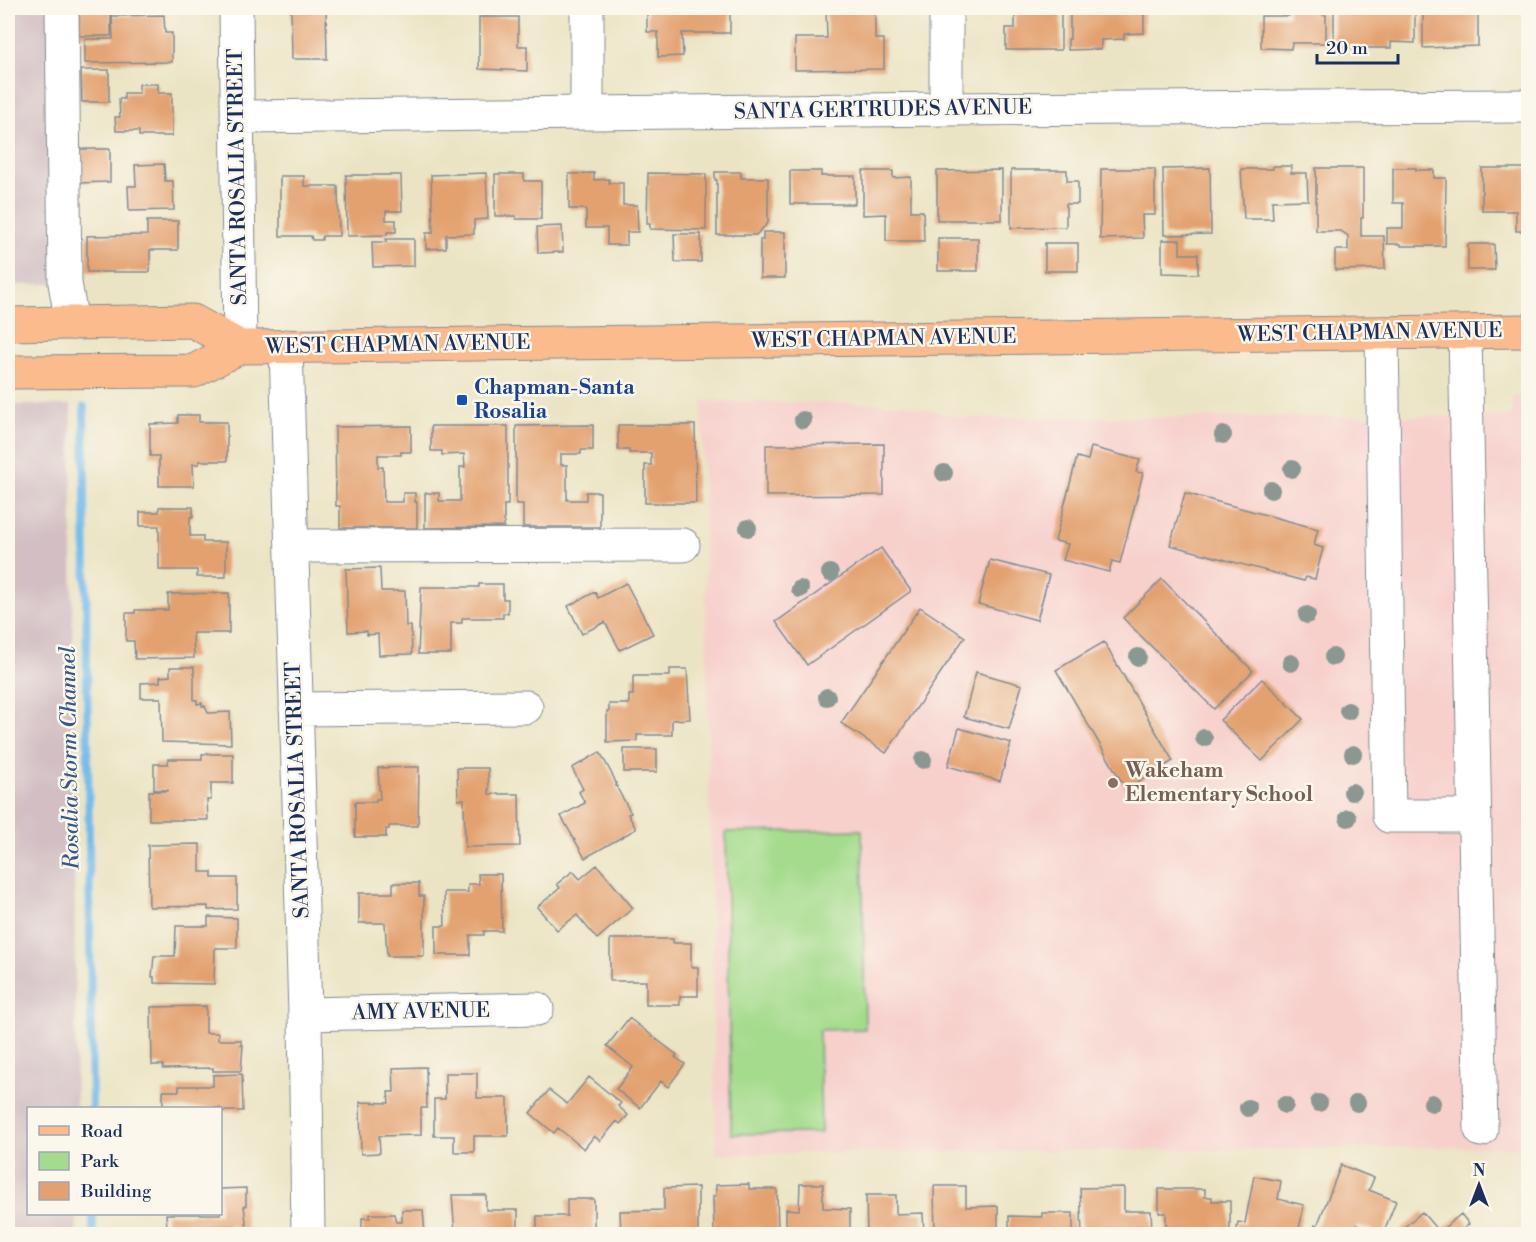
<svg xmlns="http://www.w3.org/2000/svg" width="1536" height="1242" viewBox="0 0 1536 1242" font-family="'Libre Bodoni',serif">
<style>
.built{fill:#f7d0cc}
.industrial{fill:#d2bec3}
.green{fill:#a4db8c;stroke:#608575;stroke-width:1.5}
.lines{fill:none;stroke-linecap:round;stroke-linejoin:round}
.stream{stroke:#75bbec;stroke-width:8}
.building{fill:#e3a16f}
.minor-casing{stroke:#838a91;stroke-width:35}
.major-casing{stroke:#838a91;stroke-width:35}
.minor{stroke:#fff;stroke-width:33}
.major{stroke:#fbbb8c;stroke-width:33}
.rail{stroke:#1b2f5e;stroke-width:4.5}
.tree{fill:#8b9892}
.transit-dot{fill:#1a4fb4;stroke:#fbf7ec;stroke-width:2}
.education-dot{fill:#8d6e63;stroke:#fbf7ec;stroke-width:2}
.labels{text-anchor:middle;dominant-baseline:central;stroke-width:5;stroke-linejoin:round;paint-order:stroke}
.street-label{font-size:21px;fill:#1b2f5e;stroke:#fbf7ec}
.transit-label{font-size:21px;font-weight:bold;fill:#164399;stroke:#fbf7ec;text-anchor:start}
.education-label{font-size:21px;font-weight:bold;fill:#785e54;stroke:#fbf7ec;text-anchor:start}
.water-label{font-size:22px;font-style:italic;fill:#365989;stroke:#fbf7ec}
</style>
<rect width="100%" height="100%" fill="#fbf7ec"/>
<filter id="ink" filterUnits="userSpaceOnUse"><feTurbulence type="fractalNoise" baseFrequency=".0167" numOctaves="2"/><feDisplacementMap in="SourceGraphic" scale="12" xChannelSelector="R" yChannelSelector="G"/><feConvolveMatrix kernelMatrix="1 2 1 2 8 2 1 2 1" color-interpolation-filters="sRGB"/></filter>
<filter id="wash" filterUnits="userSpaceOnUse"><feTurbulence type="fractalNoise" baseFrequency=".008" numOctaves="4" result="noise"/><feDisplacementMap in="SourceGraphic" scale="24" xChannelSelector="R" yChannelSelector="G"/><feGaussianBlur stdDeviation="1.35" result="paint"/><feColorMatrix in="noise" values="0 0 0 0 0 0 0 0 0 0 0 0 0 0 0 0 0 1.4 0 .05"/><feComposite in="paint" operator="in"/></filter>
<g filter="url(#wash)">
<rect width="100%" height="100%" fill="#ebe4c4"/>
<path class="built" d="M1512 396H1528V1234H1521L1519 1147 716 1154 702 401 903 404 960 418 1512 416Z"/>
<path class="industrial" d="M8 8H51L54 284 8 285Z
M8 405H71L76 1108H28V1214H76L77 1234H8Z"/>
<path class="green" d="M862 830 865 1029 819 1030 821 1133 731 1134 726 832Z"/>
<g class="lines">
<path class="stream" d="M84 407 92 1108
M93 1214V1234"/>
</g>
<g id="blocks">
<path class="building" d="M79 8H111V36H79Z
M291 8H326L327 59H292Z
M647 8H730V33H682L683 56 658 57V32H647Z
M826 8H875V39H884V69L795 70V38H827Z
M1015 8H1061V50H1006V28H1015Z
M1070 8H1144V33L1124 34V39L1101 40V49L1068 50V39H1070Z
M1289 8H1324L1323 15H1326V43H1292L1291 49 1261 48V16H1289Z
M1334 8H1411V10H1415V43L1391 42V48H1334Z
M1423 8H1478V46L1423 48Z
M164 15 165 33H172V62L85 63V39H113L112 16Z
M479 17H518V46H527V71L479 69Z
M81 70H109V102H82Z
M139 84H158V93H172V136H139V131H116L115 117H120L119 99H124V93H139Z
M75 149H110V182L76 183Z
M164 164 165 181H173L174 210 129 211 128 186H136L135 165Z
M1273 166H1291V173H1307L1308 200 1272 201 1273 219H1244L1241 169H1273Z
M1210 168 1211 234 1164 235 1163 169Z
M1316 168H1363V218H1361V236H1384L1385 269 1335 270V250H1348V236L1341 231H1316Z
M1393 168H1416V170H1434V178H1446L1445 246H1401V244H1387V228H1403V203H1393Z
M1482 168H1528V231H1516V211H1482Z
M1101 169H1155V215H1142L1143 238 1100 239Z
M1002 170V220H937V171Z
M1011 170H1067V181H1078V204H1066V227L1011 228Z
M790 171H821V176H855V204H790Z
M863 171H893V178L911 177V211H923L924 241H886V214L863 215Z
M715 172H741V178H768V223L756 235H717V180H715Z
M486 173 488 219 474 220V234L446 235V248L426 249V233H433L431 175Z
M594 173V180L609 179V183H623V205H637L638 232H627V245H607V228H586V209H569V174Z
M648 173 706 174V230L650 229V224H647Z
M495 174H524V181H541V219H516V216H495Z
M346 175H401L402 211H386V220H396V232H387V235L347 236Z
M280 176H304V186H338L339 236H322V240H312L311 236H280Z
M147 221H178V250H150V272H87V236L147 235Z
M562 226 563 252 538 253 537 227Z
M763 232H785V278H760V240H763Z
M674 234H701V262H675Z
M938 238H978V271H938Z
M386 239H414V266L373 267 372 242H386Z
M1162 240H1180V254H1198V274L1162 273Z
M1045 243H1078V271H1045Z
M1468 244H1494L1495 270H1468Z
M178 415H199V422H227V461H199V464H193L194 486H159V456H150V424L178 423Z
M593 425V450H581V454H561V465H567V500H586V492H600V527H523V504H516V426Z
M618 425H695L696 503H645V465H651V453H629V450H618Z
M411 426V452H401V455H378V467H383L384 502H403V493H415V502H417V528H340V506H336L335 427Z
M431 426H508V505H504V527L425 528V493H439V501H460V467H465L464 454 442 455V451H431Z
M884 444V495L766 496V445Z
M1091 447 1140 460 1136 472 1143 473 1120 563 1112 561 1109 572 1063 560 1068 544 1055 541 1077 457 1088 460Z
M1185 493 1318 529 1314 545 1323 548 1315 579 1306 577 1304 581 1170 545Z
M159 507H193V517H190V536H203V542H226V577H197V570H159V526H140V512H159Z
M881 548 911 591 807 665 776 622Z
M990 560 1049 575 1037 620 978 604Z
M380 568 381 591H405L406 626H411L412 654 379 655 378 634 367 635V631L348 632 346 569Z
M1162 579 1253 671 1214 709 1123 618Z
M626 583 653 634 620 650 605 622 582 634 568 606 595 592 598 598Z
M479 584H503V599H508V613H503V618H462V623H451V654H418L421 587H479Z
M229 593V633H193L194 658 135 659 134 641H126V613H135V610H168V594Z
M920 607 965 637 886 753 841 723Z
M1104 642 1173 761 1126 789 1056 670Z
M170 667H194V700H197V704L202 703V706H205L208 713 230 712 231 744 162 742 161 698H141V683L160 682V677L170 676Z
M670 669H687L690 719 672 720V735H637V741L607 742V711H609V704H629V695H633V676H670Z
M976 672 1022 685 1009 729 964 717Z
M1262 679 1303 719 1262 761 1220 720Z
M959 728 1011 743 1000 781 948 766Z
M624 749H657V772H624Z
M600 752 614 778 617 786H616L631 813 628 814 636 829 585 858 561 816 585 803 579 792 583 789 572 768Z
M202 754H233V783H211V800H207L208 820H149V791H168V790H154V764H168V759H202Z
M410 767H419L418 826H389V829H386V837H355V802H376V799H380L378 768Z
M457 768H488L489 794H519L520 846 465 847 464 799 458 800Z
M200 844V872H212V878H237V909L208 910V906L149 907 148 845Z
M597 865 633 908 597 939 577 915 557 930 537 907 560 888 557 884 573 871 580 879Z
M478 874H501L502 931H484V935H470V955H436V926H445L444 892H468V884H479Z
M393 883H419V896H424V956H387L385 923H359V893H393Z
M208 917 237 918V948H215L214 984 154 983V977H152L154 956H175L176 926H208Z
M610 939H673V943H691V967H698V996H680V1005H646V981H610Z
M206 1006V1033H218V1040H241V1045H243L241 1071H213V1068L163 1069V1065H152L151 1007Z
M629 1018 677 1055 675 1057 685 1064 668 1087 661 1081 640 1108 616 1089 633 1067 607 1046Z
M426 1067 427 1108H421V1135L379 1136 380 1153 361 1154 360 1102 389 1103 388 1092H394L393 1068Z
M445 1073H477V1098H508V1136H474V1152H454V1136H434V1099H445Z
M242 1074 243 1111H220V1108H163V1091H179V1086H213V1075Z
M589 1077 621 1103 618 1106 628 1115 620 1124 617 1121 600 1141 594 1136 584 1149 558 1128 554 1133 530 1113 549 1090 567 1104Z
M1341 1165 1374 1178 1369 1190 1396 1201 1383 1234 1357 1225 1354 1234H1312L1315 1225 1317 1226Z
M1254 1176 1281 1181 1278 1199 1304 1205 1298 1234H1236L1238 1222 1245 1223Z
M749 1184V1189H777L778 1234H714L713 1196H716V1185Z
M800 1184H823V1208L850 1209V1234H786V1209L799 1210Z
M934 1186H966V1207L998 1206V1234H935Z
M698 1187V1234H621L620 1211 664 1210V1188Z
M1124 1187V1211H1151L1152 1230H1144V1234H1082L1080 1188Z
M246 1188V1206H244L247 1229H234V1226L167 1228 166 1214H220V1189Z
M1159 1189H1205V1197H1212V1201H1230V1232H1202V1234H1166V1213H1159Z
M452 1195H486V1210H518V1234H455Z
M866 1195H896V1214L923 1213 924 1234H867Z
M567 1199H594V1234H537V1216H567Z
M402 1210H423L425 1234H362V1218H370V1214H394L396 1222H402Z
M1422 1212 1439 1232 1461 1214 1469 1224 1460 1232 1462 1234H1396Z
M1042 1213H1073V1234H1009V1216L1042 1217Z"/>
</g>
</g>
<g filter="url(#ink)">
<use href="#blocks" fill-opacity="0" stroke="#838a91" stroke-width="1.5"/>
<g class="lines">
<defs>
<path id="minor" d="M62 8 65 283 72 323
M236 8 240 347
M946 8V109
M587 113V8
M237 117 946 109 1528 106
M1382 333 1389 816H1474
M1465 333 1481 1130
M286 346 305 1014 308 1234
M292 546 683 545
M296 709 526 707
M305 1014 537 1009"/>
<path id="major" d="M8 324 193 321 240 347
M8 372 194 371 240 347 1528 331"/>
</defs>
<use href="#minor" class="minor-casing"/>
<use href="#major" class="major-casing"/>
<use href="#minor" class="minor"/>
<use href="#major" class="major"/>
<path class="rail" d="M8 1232V1234"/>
</g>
<g class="tree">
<circle cx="803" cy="420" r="9"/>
<circle cx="1223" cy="435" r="9"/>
<circle cx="1292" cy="469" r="9"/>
<circle cx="944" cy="473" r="9"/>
<circle cx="1271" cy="490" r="9"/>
<circle cx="748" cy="528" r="9"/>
<circle cx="830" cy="573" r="9"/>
<circle cx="800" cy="589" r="9"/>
<circle cx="1307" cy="615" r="9"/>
<circle cx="1138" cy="657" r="9"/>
<circle cx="1333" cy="657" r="9"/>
<circle cx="1291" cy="663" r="9"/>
<circle cx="827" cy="697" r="9"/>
<circle cx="1348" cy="711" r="9"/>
<circle cx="1204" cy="738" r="9"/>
<circle cx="1353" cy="754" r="9"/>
<circle cx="923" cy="760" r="9"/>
<circle cx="1352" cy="792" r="9"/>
<circle cx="1348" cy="818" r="9"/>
<circle cx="1319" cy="1103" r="9"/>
<circle cx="1357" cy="1103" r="9"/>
<circle cx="1432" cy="1103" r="9"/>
<circle cx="1285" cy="1105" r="9"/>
<circle cx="1248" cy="1108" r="9"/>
</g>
</g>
<rect class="transit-dot" x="456" y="394" width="12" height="12" rx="3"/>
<circle class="education-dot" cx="1113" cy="783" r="6"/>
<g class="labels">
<g class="street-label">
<text transform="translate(883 110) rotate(-1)">SANTA GERTRUDES AVENUE</text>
<text transform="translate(238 177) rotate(-91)">SANTA ROSALIA STREET</text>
<text transform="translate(1370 333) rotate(-1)">WEST CHAPMAN AVENUE</text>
<text transform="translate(884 339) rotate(-1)">WEST CHAPMAN AVENUE</text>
<text transform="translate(398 345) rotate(-1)">WEST CHAPMAN AVENUE</text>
<text transform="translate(298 790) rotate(-92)">SANTA ROSALIA STREET</text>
<text transform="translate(421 1012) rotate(-1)">AMY AVENUE</text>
</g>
<g class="transit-label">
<text x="474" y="388">Chapman-Santa<tspan x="474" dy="24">Rosalia</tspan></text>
</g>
<g class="education-label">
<text x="1125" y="771">Wakeham<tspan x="1125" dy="24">Elementary School</tspan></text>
</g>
<g class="water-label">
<text transform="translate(70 758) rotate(-91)">Rosalia Storm Channel</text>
</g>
</g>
<rect width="1536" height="1242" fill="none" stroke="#fbf7ec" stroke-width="30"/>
<rect x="27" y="1107" width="195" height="108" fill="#fbf7ec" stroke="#a1a7b3" stroke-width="1.5"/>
<rect x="39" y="1126" width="30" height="9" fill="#fbbb8c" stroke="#a1a7b3" stroke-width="1.5"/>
<text x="81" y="1137" font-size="18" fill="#1b2f5e">Road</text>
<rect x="39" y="1152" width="30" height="18" fill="#a4db8c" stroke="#a1a7b3" stroke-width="1.5"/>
<text x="81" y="1167" font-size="18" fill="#1b2f5e">Park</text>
<rect x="39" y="1182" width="30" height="18" fill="#e3a16f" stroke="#a1a7b3" stroke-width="1.5"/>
<text x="81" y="1197" font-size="18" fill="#1b2f5e">Building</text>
<g transform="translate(1479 1185)" stroke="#fbf7ec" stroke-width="4.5" paint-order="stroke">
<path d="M0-4.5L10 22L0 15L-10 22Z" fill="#1b2f5e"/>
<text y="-9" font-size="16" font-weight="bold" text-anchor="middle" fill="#1b2f5e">N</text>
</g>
<path d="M1317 54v9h81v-9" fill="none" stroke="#1b2f5e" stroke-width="3"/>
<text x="1326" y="54" font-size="18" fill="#1b2f5e" stroke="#fbf7ec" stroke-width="4.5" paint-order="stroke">20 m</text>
</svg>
